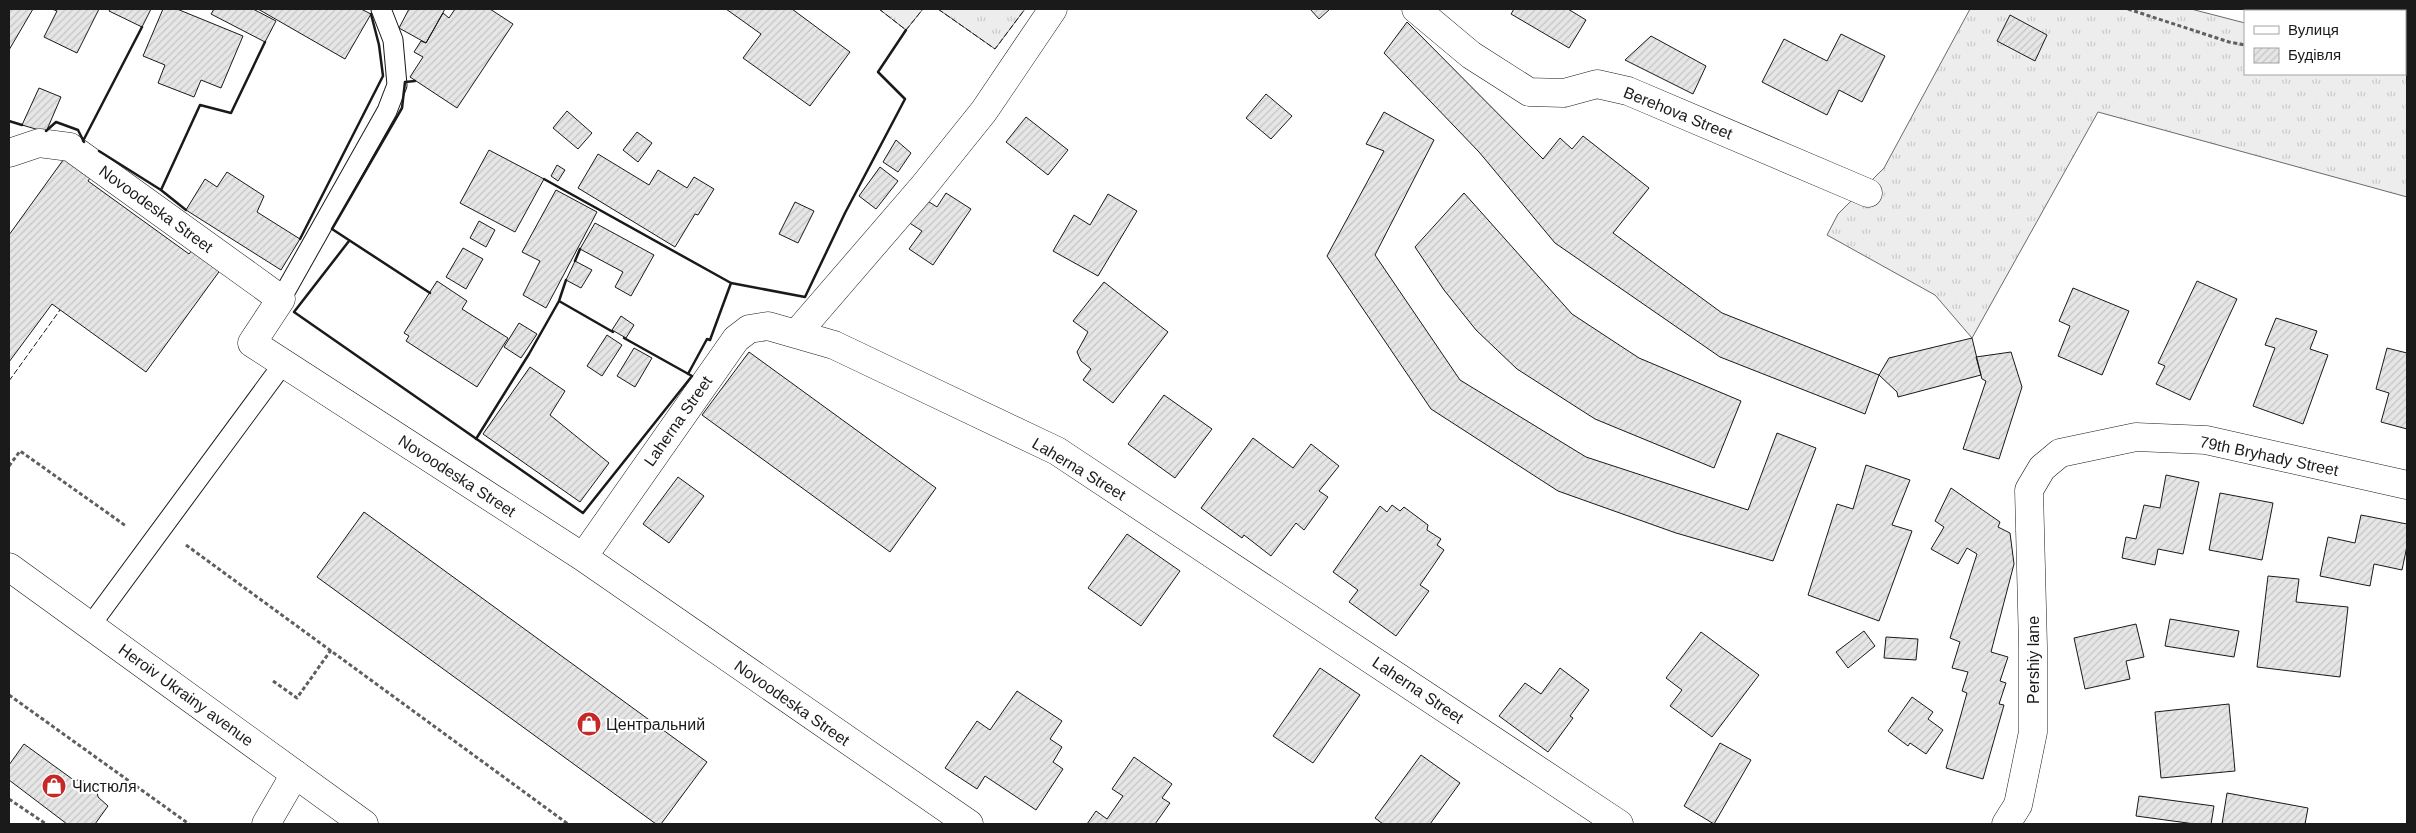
<svg xmlns="http://www.w3.org/2000/svg" width="2416" height="833" viewBox="0 0 2416 833" font-family="Helvetica,sans-serif">
<style>
.grass{fill:url(#grass-tufts);stroke:#6a6a6a}
.building{fill:url(#building-hatch);stroke:#1a1a1a}
.lines{fill:none;stroke-linecap:round;stroke-linejoin:round}
.lane-casing{stroke:#1a1a1a;stroke-width:21}
.street-casing{stroke:#1a1a1a;stroke-width:29}
.highway-casing{stroke:#1a1a1a;stroke-width:29}
.path{stroke:#5f5f5f;stroke-width:3;stroke-dasharray:4 2.5;stroke-linecap:butt}
.lane{stroke:#fff;stroke-width:19}
.street{stroke:#fff;stroke-width:28}
.highway{stroke:#fff;stroke-width:28}
.fence{stroke:#1a1a1a;stroke-width:1;stroke-dasharray:6 2.5;stroke-linecap:butt}
.wall{stroke:#1a1a1a;stroke-width:2.5}
.labels{text-anchor:middle;dominant-baseline:central;stroke-width:4;stroke-linejoin:round;paint-order:stroke}
.street-label{font-size:16px;fill:#1a1a1a;stroke:#fff}
.poi-label{font-size:16px;fill:#1a1a1a;stroke:#fff;text-anchor:start}
</style>
<defs>
<pattern id="grass-tufts" width="24" height="20" patternUnits="userSpaceOnUse" patternTransform="scale(1.25)"><rect width="24" height="20" fill="#ededed"/><path d="M3 7l-1-3M5 7V3M7 7l1-3M15 17l-1-3M17 17v-4M19 17l1-3" fill="none" stroke="#cbcbcb"/></pattern>
<pattern id="building-hatch" width="6" height="6" patternUnits="userSpaceOnUse" patternTransform="scale(1.25)"><rect width="6" height="6" fill="#e6e6e6"/><path d="M-1 1l2-2M0 6l6-6M5 7l2-2" fill="none" stroke="#c5c5c5"/></pattern>
</defs>
<rect width="100%" height="100%" fill="#fff"/>
<path class="grass" d="M879 9H923L906 30Z
M938 9H1025L995 49Z
M1970 9H2191L2245 23V74H2405V56H2407V197L2098 112 1972 338 1935 295 1827 235 1838 214 1884 168Z"/>
<path class="building" d="M9 9H33L9 50Z
M52 9H99L77 53 44 37 57 11Z
M110 9H151L142 27 109 11Z
M163 9H177L243 36 221 88 201 80 194 97 158 83 165 65 143 56Z
M214 9H253L276 21 265 42 211 14Z
M258 9H361L371 14 345 59Z
M409 9H445L426 43 399 28Z
M455 9H490L513 24 457 108 410 77 423 57 414 52 421 41 426 43 443 13 449 18Z
M726 9H792L850 52 810 106 743 58 761 34Z
M1310 9H1330L1319 19Z
M1514 9H1568L1586 20 1569 48 1511 14Z
M2010 15 2047 35 2035 61 1997 41Z
M1407 22 1543 159 1560 138 1572 149 1583 136 1649 188 1613 233 1722 313 1879 375 1865 414 1720 357 1555 243 1479 152 1384 53Z
M1841 34 1885 56 1862 102 1839 90 1827 115 1762 82 1784 39 1827 61Z
M1651 36 1706 66 1693 94 1625 60Z
M39 88 61 97 46 132 22 125Z
M1266 94 1292 116 1271 139 1246 118Z
M567 111 592 133 578 149 553 128Z
M1384 112 1434 140 1375 255 1460 380 1586 457 1748 510 1777 433 1816 448 1773 561 1676 533 1558 491 1431 409 1327 256 1384 151 1366 144Z
M1026 117 1068 150 1048 175 1006 142Z
M637 132 652 143 638 162 623 150Z
M896 140 911 153 898 172 883 162Z
M489 150 544 179 515 232 460 203Z
M598 154 649 185 658 170 687 188 694 177 714 189 698 215 695 214 675 247 578 188Z
M66 156 92 175 88 181 189 254 193 249 221 269 146 372 52 304 9 362V235Z
M557 165 565 170 558 181 551 176Z
M880 167 898 181 876 209 859 196Z
M227 172 264 196 257 212 300 239 281 270 186 210 205 179 217 187Z
M556 190 597 212 546 308 523 295 540 261 522 252Z
M946 193 971 209 933 265 909 249 922 231 908 222 923 198 937 207Z
M1464 193 1572 314 1639 358 1741 401 1714 468 1595 419 1517 369 1476 330 1444 290 1415 247Z
M1108 194 1137 211 1098 276 1053 251 1074 215 1090 225Z
M795 202 814 211 798 243 779 234Z
M479 221 495 230 486 247 470 238Z
M595 223 654 255 631 296 615 287 623 272 580 249Z
M463 248 483 259 466 289 446 277Z
M575 261 592 270 581 288 566 280Z
M437 281 467 301 462 309 508 338 477 387 406 341 409 336 404 333Z
M2197 281 2237 299 2190 400 2156 384 2165 366 2158 363Z
M1104 282 1168 332 1113 403 1083 380 1091 369 1081 361 1077 352 1088 332 1073 321Z
M2073 288 2129 311 2102 375 2058 356 2070 326 2059 321Z
M621 316 634 325 626 338 612 330Z
M2276 318 2317 331 2310 349 2328 355 2303 424 2253 406 2275 348 2265 345Z
M519 323 537 334 521 358 504 347Z
M607 335 622 345 602 376 587 366Z
M1972 338 1981 375 1898 397 1897 392 1879 375 1889 358Z
M634 348 652 358 635 387 617 376Z
M2387 348 2407 353V429L2381 422 2389 393 2376 389Z
M749 352 936 488 890 552 702 415Z
M2011 352 2022 387 1999 459 1963 449 1986 381 1982 379 1976 357Z
M530 367 565 391 550 415 609 463 580 502 483 434Z
M1164 395 1212 429 1175 478 1128 444Z
M1253 438 1293 468 1311 444 1339 466 1319 491 1328 497 1304 530 1296 523 1271 556 1244 535 1242 538 1201 508Z
M1866 465 1910 480 1892 525 1912 531 1879 621 1808 595 1837 504 1853 509Z
M2166 475 2199 482 2183 554 2158 549 2155 565 2122 558 2126 537 2136 539 2144 505 2160 508Z
M678 477 704 496 669 543 643 524Z
M1951 488 2000 522 1998 527 2010 533 2014 564 1991 652 2008 657 2000 681 2006 683 1999 704 2004 705 1983 779 1946 768 1967 693 1962 691 1968 672 1952 668 1960 642 1950 638 1977 554 1967 548 1958 564 1931 549 1944 527 1935 521Z
M2220 493 2273 503 2262 560 2209 550Z
M1392 505 1400 511 1404 507 1428 525 1427 530 1441 539 1437 545 1444 550 1420 585 1429 591 1396 636 1349 602 1358 590 1333 572 1380 506 1387 512Z
M364 512 707 762 661 824H656L317 577Z
M2361 515 2407 524V546L2402 570 2374 564 2370 586 2320 576 2328 537 2355 543Z
M1127 534 1180 571 1141 626 1088 588Z
M2268 576 2299 579 2296 602 2348 607 2340 677 2257 667Z
M2170 619 2239 631 2234 657 2165 646Z
M2136 624 2144 657 2126 661 2130 679 2085 689 2074 638Z
M1864 631 1875 646 1848 668 1836 652Z
M1701 632 1759 675 1712 737 1670 706 1682 690 1666 678Z
M1886 637 1918 639 1916 660 1884 658Z
M1320 668 1360 695 1313 763 1273 736Z
M1560 668 1589 690 1570 716 1573 718 1548 752 1499 716 1525 683 1541 694Z
M1017 691 1062 721 1050 739 1062 747 1053 762 1063 769 1036 810 985 776 977 789 945 768 977 721 990 730Z
M1912 697 1933 712 1928 719 1943 730 1926 754 1910 743 1908 746 1888 731Z
M2229 704 2235 771 2161 778 2155 712Z
M1720 743 1751 760 1714 824 1684 806Z
M24 744 75 781 81 779 97 791 98 797 108 806 95 824H67L9 780V765Z
M1421 755 1460 783 1430 824H1383L1375 818Z
M1134 757 1172 784 1162 798 1170 803 1155 824H1087L1096 811 1107 819 1123 796 1112 789Z
M2227 793 2308 808 2305 824H2222Z
M2139 796 2214 806 2211 824H2195L2136 816Z"/>
<g class="lines">
<defs>
<path id="lane" d="M281 299 387 111 397 85 393 40 381 9
M90 626 283 364"/>
<path id="street" d="M1416 9 1471 55 1529 92 1564 93 1597 84 1628 91 1868 193
M9 153 39 143 70 147 281 299 252 343 583 557 969 824
M797 333 923 187 984 111 1053 9
M583 557 736 339 749 329 768 326 834 345 1057 451 1619 824
M266 824 295 774
M2006 824 2018 805 2033 732V646L2029 490 2042 468 2060 453 2136 437 2206 440 2407 485"/>
<path id="highway" d="M9 567 364 824"/>
</defs>
<use href="#lane" class="lane-casing"/>
<use href="#street" class="street-casing"/>
<use href="#highway" class="highway-casing"/>
<path class="path" d="M2128 9 2229 42 2245 45
M2405 73H2407
M9 466 20 451 126 526
M186 545 568 824
M273 681 297 698 331 650
M9 695 189 824
M9 799 46 824"/>
<use href="#lane" class="lane"/>
<use href="#street" class="street"/>
<use href="#highway" class="highway"/>
<path class="fence" d="M879 9 906 30 923 9
M938 9 995 49 1025 9
M9 381 60 310"/>
<path class="wall" d="M415 81 405 82 402 108 332 229 430 293
M9 121 22 125
M46 131 56 122 78 130 84 142
M83 141 142 27
M99 151 161 190 186 210
M544 179 731 283 710 340 707 339 688 374
M161 190 200 105 231 113 265 42
M300 239 383 76 379 45 371 14
M349 241 294 312 583 513 692 376 624 338
M575 261 580 249
M731 283 805 297 845 213 905 99 878 72 906 30
M559 301 566 280
M476 439 529 354 559 301 613 332"/>
</g>
<defs>
<symbol id="shop-disc" viewBox="-11 -11 22 22"><circle r="9.5" fill="#c62828" stroke="#fff"/><path d="M-5-2.5h2.3a2.7 3.5 0 0 1 5.4 0H5L5.5 6h-11ZM-1.5-2.5h3a1.5 2.3 0 0 0-3 0Z" fill="#fff"/></symbol>
</defs>
<g fill-rule="evenodd">
<use href="#shop-disc" x="575" y="710" width="28" height="28"/>
<use href="#shop-disc" x="40" y="772" width="28" height="28"/>
</g>
<g class="labels">
<g class="street-label">
<text transform="translate(1678 113) rotate(22)">Berehova Street</text>
<text transform="translate(156 209) rotate(36)">Novoodeska Street</text>
<text transform="translate(678 421) rotate(-55)">Laherna Street</text>
<text transform="translate(2269 456) rotate(12)">79th Bryhady Street</text>
<text transform="translate(1079 469) rotate(31)">Laherna Street</text>
<text transform="translate(457 476) rotate(33)">Novoodeska Street</text>
<text transform="translate(2033 660) rotate(-90)">Pershiy lane</text>
<text transform="translate(1418 690) rotate(34)">Laherna Street</text>
<text transform="translate(186 695) rotate(36)">Heroiv Ukrainy avenue</text>
<text transform="translate(792 703) rotate(35)">Novoodeska Street</text>
</g>
<g class="poi-label">
<text x="606" y="724">Центральний</text>
<text x="72" y="786">Чистюля</text>
</g>
</g>
<rect width="2416" height="833" fill="none" stroke="#1a1a1a" stroke-width="20"/>
<rect x="2244" y="10" width="162" height="65" fill="#ffffff" stroke="#a3a3a3"/>
<rect x="2254" y="26" width="25" height="8" fill="#ffffff" stroke="#a3a3a3"/>
<text x="2288" y="35" font-size="15" fill="#1a1a1a">Вулиця</text>
<rect x="2254" y="48" width="25" height="15" fill="url(#building-hatch)" stroke="#a3a3a3"/>
<text x="2288" y="60" font-size="15" fill="#1a1a1a">Будівля</text>
</svg>
